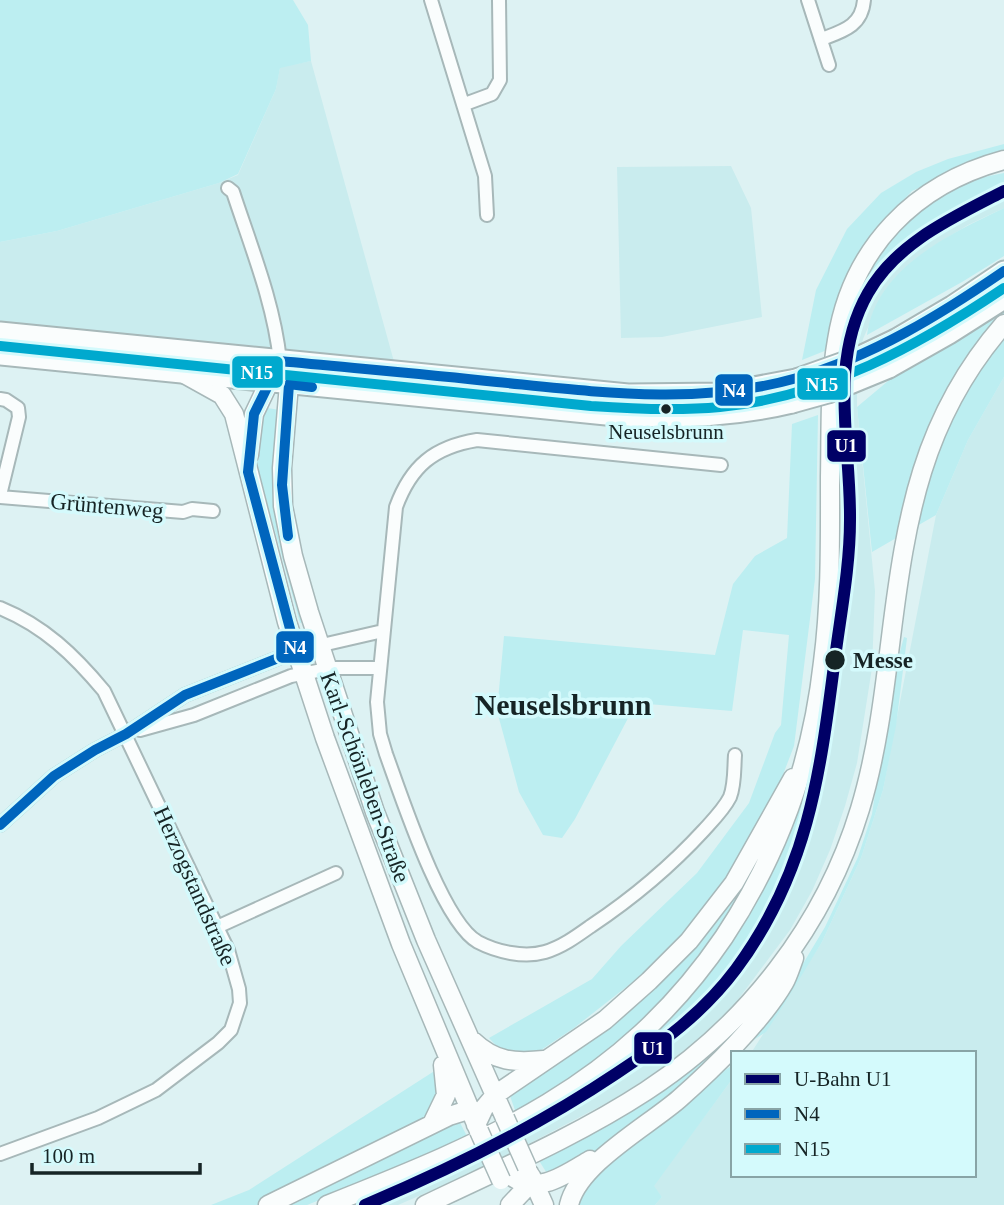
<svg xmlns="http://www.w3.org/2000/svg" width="1004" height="1205" viewBox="0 0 1004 1205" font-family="'Times New Roman',serif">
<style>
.built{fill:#c9ecee}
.green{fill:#bceef1}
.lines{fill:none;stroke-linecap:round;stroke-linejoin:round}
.street-casing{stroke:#a7b8b9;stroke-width:16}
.secondary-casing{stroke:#a7b8b9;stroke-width:21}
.primary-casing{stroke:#a7b8b9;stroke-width:23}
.street{stroke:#fafdfd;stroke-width:12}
.secondary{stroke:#fafdfd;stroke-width:18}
.primary{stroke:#fafdfd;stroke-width:19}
.secondary-bridge-casing{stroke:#a7b8b9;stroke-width:21;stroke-linecap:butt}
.primary-bridge-casing{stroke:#a7b8b9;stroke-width:23;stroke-linecap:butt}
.secondary-bridge{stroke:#fafdfd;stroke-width:18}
.primary-bridge{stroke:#fafdfd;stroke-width:19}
.bus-1-casing{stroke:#d4fafc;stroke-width:16}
.bus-2-casing{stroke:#d4fafc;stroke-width:16}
.bus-1{stroke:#0065bd;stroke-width:10}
.bus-2{stroke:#00a9ce;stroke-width:10}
.metro-1-casing{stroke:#d4fafc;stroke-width:18}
.metro-1{stroke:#006;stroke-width:12}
.bus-dot{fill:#162425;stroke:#d4fafc;stroke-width:2.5}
.labels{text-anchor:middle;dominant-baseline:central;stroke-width:7;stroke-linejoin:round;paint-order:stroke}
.bus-label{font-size:21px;fill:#162425;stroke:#d4fafc}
.street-label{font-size:23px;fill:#162425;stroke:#d4fafc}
.stop-label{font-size:23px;font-weight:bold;fill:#162425;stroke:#d4fafc;text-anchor:start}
.district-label{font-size:30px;font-weight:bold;fill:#162425;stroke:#d4fafc}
.line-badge{stroke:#d4fafc;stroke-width:2.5}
.badge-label{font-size:19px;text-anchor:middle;font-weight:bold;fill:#fff}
</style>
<rect width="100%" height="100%" fill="#ddf2f3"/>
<path class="built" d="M311 61 401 387 0 345V242L57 231 219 183 238 175 276 89 280 67Z
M731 166 751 208 762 317 662 337 621 338 617 167Z
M1004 185V208L968 225 932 247 895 278 881 298 863 339 857 373V407L875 591 872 668 857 763 845 806 830 850 812 891 790 930 734 1005 701 1037 667 1065 616 1098 481 1169 398 1205H349L683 1018 714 987 750 941 785 878 799 839 812 789 823 725 847 533V492L840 410V374L846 334 852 314 864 288 881 266 900 247 921 230 959 208Z
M1004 377V1205H655L662 1197 653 1186 733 1078V1175H974V1053H751L822 942 861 858 883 790 936 515 968 440Z"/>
<path class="green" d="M0 0H293L308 25 311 61 280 68 276 89 238 174 219 183 57 231 0 242Z
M1004 144V150L912 191 873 232 841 287 827 350 802 360 816 290 847 229 881 193 916 172 948 159Z
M1004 173V185C937 219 885 242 852 314L879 248 921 208 974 179Z
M1004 208V256L962 282 867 335C876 268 950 234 1004 208Z
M1004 307V377L968 440 936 515 872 552 857 407 900 371Z
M0 339 240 363V368L95 353 0 348Z
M261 407 280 410 305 621 300 623 257 465 255 450Z
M818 415 815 579 794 746 769 811 715 903 667 955 574 1028 538 1052 520 1058 503 1053 489 1038 592 979 621 946 697 873 749 803 775 733 781 725 789 635 743 630 732 711 636 703 575 819 562 838 543 835 519 792 497 711 504 636 715 655 733 584 755 556 787 538 792 424Z
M904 637 907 638 896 726 883 790 861 858 822 942 783 1006 766 1032 738 1050 798 972 825 927 858 857 872 814 892 681Z
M821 725H823C814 777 806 832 784 880 738 982 660 1042 567 1100L658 1026 793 822 809 776Z
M777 817 751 877 725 923 690 971 638 1025 560 1088 516 1113 510 1096 633 1005Z
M769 994 733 1037 655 1111 594 1153 548 1175 538 1159Z
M733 1065V1078L654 1186 662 1197 655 1205H573L578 1189 707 1081Z
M436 1070 438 1096 424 1120 457 1117 469 1140 307 1205H211L249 1190Z"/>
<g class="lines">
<defs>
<path id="street" d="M431 0 485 176 487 215
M808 0 829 65
M822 39C843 31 862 26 864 0
M465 104 492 94 500 80 499 0
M228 188 233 192C251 247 274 303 280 361
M0 399 6 400 18 408 19 417 0 495
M721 465 477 440C434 447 411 466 396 507L377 702 380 734 386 754C401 795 442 922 478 942 497 952 524 958 545 952 562 947 577 936 591 926 633 898 670 867 704 830 713 820 724 809 730 797 735 784 734 769 735 755
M0 497 183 512 192 509 213 511
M0 608C44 626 74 655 104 691L228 950 239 989 240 1003 231 1030 218 1043 156 1090 98 1118 0 1154
M140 730 194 715 291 676 333 668H379
M0 825 54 776 95 750 126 734 185 695 296 651 383 631
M217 927 336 873"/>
<path id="secondary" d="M280 361 289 384 282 468 283 506 293 556 309 612 375 812 426 940 505 1118
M186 375 222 395 234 414 287 622 325 738 401 944 479 1131
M249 455 254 414 274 372
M473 1041C495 1062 515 1063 544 1060
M432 1124 446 1095 443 1065
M476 1125 484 1108 495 1095 605 1020 649 981 689 941 734 883 793 778
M510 1175C536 1197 566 1174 590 1160
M531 1176 544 1205
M268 1205 449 1116 465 1111 479 1112
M327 1205C488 1141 622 1087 724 937 779 854 812 761 823 662 831 601 830 538 830 477 831 431 829 385 837 340 852 247 915 184 1004 160
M425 1205C500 1169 577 1136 646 1091 747 1025 825 925 860 809 877 753 884 694 891 637 906 517 922 418 1004 324
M510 1205 525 1189 529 1173
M569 1205C578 1164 648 1126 679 1099 712 1070 762 1021 784 983 788 976 791 966 794 958"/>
<path id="primary" d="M0 332 628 394 722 393 796 379
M896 339 952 306 1004 271
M0 355 616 416C676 419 734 417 792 403
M889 368 949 334 1004 299"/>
</defs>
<use href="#street" class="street-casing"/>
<use href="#secondary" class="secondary-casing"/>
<use href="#primary" class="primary-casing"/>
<use href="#street" class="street"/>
<use href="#secondary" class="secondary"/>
<use href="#primary" class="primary"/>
<defs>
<path id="secondary-bridge" d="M505 1118 527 1167
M479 1131 501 1180"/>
<path id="primary-bridge" d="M796 379 858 357 896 339
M792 403 828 393 889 368"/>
</defs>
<use href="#secondary-bridge" class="secondary-bridge-casing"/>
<use href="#primary-bridge" class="primary-bridge-casing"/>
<use href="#secondary-bridge" class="secondary-bridge"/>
<use href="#primary-bridge" class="primary-bridge"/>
<defs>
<path id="bus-1" d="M288 536 282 485 289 384 312 387
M0 825 54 776 95 750 126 734 185 695 296 651 248 472 254 414 280 361C352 368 425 374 497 382 597 392 699 406 797 378 873 356 940 315 1004 271"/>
<path id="bus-2" d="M0 346 591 406C633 409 677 411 720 407 825 397 918 346 1004 288"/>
</defs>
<use href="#bus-1" class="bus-1-casing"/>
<use href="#bus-2" class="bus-2-casing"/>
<use href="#bus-1" class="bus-1"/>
<use href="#bus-2" class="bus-2"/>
<defs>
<path id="metro-1" d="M365 1205C453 1168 538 1126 617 1073 661 1044 704 1012 736 969 808 872 820 775 835 658 841 612 850 566 850 520 851 444 828 363 868 293 897 242 954 217 1004 191"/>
</defs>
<use href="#metro-1" class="metro-1-casing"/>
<use href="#metro-1" class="metro-1"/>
</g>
<g class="bus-dot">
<circle cx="666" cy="409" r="6"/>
<circle cx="835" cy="660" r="11"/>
</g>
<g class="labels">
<g class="bus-label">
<text x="666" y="432">Neuselsbrunn</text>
</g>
<g class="street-label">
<text transform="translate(107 506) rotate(5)">Grüntenweg</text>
<text transform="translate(365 777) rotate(70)">Karl-Schönleben-Straße</text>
<text transform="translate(195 886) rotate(66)">Herzogstandstraße</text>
</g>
<g class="stop-label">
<text x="853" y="660">Messe</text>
</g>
<g class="district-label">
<text x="563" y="704">Neuselsbrunn</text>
</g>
</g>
<g class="line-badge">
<rect x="231" y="355" width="53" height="34" rx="7" fill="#00a9ce"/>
<rect x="796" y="367" width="53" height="34" rx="7" fill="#00a9ce"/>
<rect x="714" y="373" width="40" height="34" rx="7" fill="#0065bd"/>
<rect x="826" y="429" width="41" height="34" rx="7" fill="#006"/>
<rect x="275" y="630" width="40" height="34" rx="7" fill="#0065bd"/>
<rect x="633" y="1031" width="40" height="34" rx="7" fill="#006"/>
</g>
<g class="badge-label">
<text x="257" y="379">N15</text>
<text x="822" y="391">N15</text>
<text x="734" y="397">N4</text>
<text x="846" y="452">U1</text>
<text x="295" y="654">N4</text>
<text x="653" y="1055">U1</text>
</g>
<rect x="731" y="1051" width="245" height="126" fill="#d4fafc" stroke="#88a4a6" stroke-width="2"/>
<rect x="745" y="1074" width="35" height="10" fill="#000066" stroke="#88a4a6" stroke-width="2"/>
<text x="794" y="1086" font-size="21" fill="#162425">U-Bahn U1</text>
<rect x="745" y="1109" width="35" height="10" fill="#0065bd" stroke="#88a4a6" stroke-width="2"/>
<text x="794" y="1121" font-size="21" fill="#162425">N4</text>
<rect x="745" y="1144" width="35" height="10" fill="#00a9ce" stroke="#88a4a6" stroke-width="2"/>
<text x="794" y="1156" font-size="21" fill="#162425">N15</text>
<path d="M32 1163v10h168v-10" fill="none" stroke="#162425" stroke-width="3.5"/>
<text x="42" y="1163" font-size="21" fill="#162425" stroke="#d4fafc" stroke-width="5" paint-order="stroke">100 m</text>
</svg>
